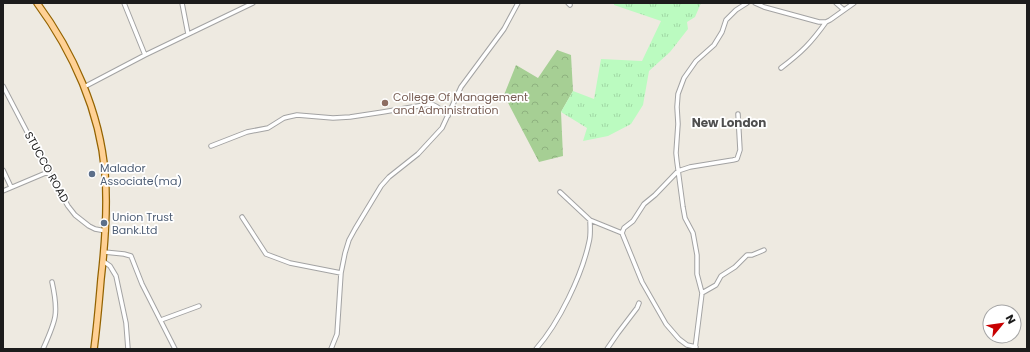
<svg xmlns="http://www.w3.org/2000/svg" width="1030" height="352" viewBox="0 0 1030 352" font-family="Poppins,sans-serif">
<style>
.forest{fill:url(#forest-crowns)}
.park{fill:url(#park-tufts)}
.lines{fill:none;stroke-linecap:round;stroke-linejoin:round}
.minor-casing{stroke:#a3a3a3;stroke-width:5.5}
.primary-casing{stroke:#946300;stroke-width:8}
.minor{stroke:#fff;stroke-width:3.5}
.primary{stroke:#ffd195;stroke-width:5.5}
.education-dot{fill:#8d6e63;stroke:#fff;stroke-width:1.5}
.service-dot{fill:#5c6f8a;stroke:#fff;stroke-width:1.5}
.labels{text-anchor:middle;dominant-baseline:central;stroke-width:3.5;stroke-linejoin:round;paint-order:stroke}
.education-label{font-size:11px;fill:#785e54;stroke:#fff;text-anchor:start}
.street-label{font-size:11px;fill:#1c1c1c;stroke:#fff}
.service-label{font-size:11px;fill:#4e5e75;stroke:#fff;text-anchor:start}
.neighbourhood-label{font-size:12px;font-weight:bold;fill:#4f4f4f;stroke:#fff}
</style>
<defs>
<pattern id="forest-crowns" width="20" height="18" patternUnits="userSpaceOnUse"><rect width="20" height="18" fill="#a6cf94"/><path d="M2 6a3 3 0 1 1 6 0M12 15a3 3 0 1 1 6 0" fill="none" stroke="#8eb17f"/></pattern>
<pattern id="park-tufts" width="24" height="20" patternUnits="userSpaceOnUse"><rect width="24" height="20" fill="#bbfbc0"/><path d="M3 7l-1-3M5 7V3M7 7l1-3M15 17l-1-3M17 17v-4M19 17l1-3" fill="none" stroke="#a0d7a4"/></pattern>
</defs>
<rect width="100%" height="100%" fill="#eeeae1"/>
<path class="forest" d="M557 50 571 55 573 91 561 112 563 156 539 162 504 95 516 65 538 78Z"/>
<path class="park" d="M614 3H701L695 17 687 22 688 29 670 52 649 71 643 105 631 124 608 136 583 141 587 128 561 112 573 91 594 99 601 59 642 61 661 21 614 5Z"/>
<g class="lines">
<defs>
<path id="minor" d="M124 3 145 55
M182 3 188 34
M568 3 570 5
M755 3 764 7 819 22H826L830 20 854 3
M836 3 844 10
M781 68C802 52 811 43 826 22
M3 86 48 172 68 206 75 215 89 226 95 229 106 231
M84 87 145 55 253 3
M211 146 247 132 268 128 284 118 288 117 297 115 333 118 350 117 383 112 430 104C438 105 442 111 448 116
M3 170 11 187
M3 191 48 172
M560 192 590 220 622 233 642 282 666 324 679 339 687 345 696 347
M242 217 266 254 290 263 341 273
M622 233 624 228 633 221 644 204 655 195 678 171 690 167 733 160 737 159 740 150 738 114
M104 252 124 254 131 256 142 284 175 349
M103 261 110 266 116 276 126 323 128 349
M702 293 716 285 721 276 735 267 747 255H752L764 250
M161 320 199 306
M43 349C56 320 59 314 52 282
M331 349 337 334 341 273 345 253 349 240 355 229 381 186 389 177 418 154 442 128 461 87 504 29 518 3
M536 349C559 323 582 275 589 242 591 235 590 227 590 220
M607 349 618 333 637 308 639 303
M695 349 702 293 697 274V255L693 233 685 218 683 207 677 162 676 153 678 124 677 107 678 94 684 78 696 61 714 45 722 32 726 20 736 10 747 3"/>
<path id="primary" d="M37 3C73 52 100 112 105 173 108 209 105 244 101 279 99 303 97 326 94 349"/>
</defs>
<use href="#minor" class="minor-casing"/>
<use href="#primary" class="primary-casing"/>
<use href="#minor" class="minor"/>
<use href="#primary" class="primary"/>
</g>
<circle class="education-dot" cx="385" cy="103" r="4"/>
<g class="service-dot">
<circle cx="92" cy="174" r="4"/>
<circle cx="104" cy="223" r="4"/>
</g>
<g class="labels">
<g class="education-label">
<text x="393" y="97">College Of Management<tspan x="393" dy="13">and Administration</tspan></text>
</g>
<g class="street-label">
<text transform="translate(47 167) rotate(61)">STUCCO ROAD</text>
</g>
<g class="service-label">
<text x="100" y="168">Malador<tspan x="100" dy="13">Associate(ma)</tspan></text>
<text x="112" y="217">Union Trust<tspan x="112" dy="13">Bank.Ltd</tspan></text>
</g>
<g class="neighbourhood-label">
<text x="729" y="122">New London</text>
</g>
</g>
<rect width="1030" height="352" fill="none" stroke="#1c1c1c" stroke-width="8"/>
<g transform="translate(1002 324) rotate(61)"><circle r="19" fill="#ffffff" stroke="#a4a4a4"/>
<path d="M0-3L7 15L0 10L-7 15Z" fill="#c80001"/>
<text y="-6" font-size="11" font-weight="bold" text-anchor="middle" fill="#1c1c1c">N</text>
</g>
</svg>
